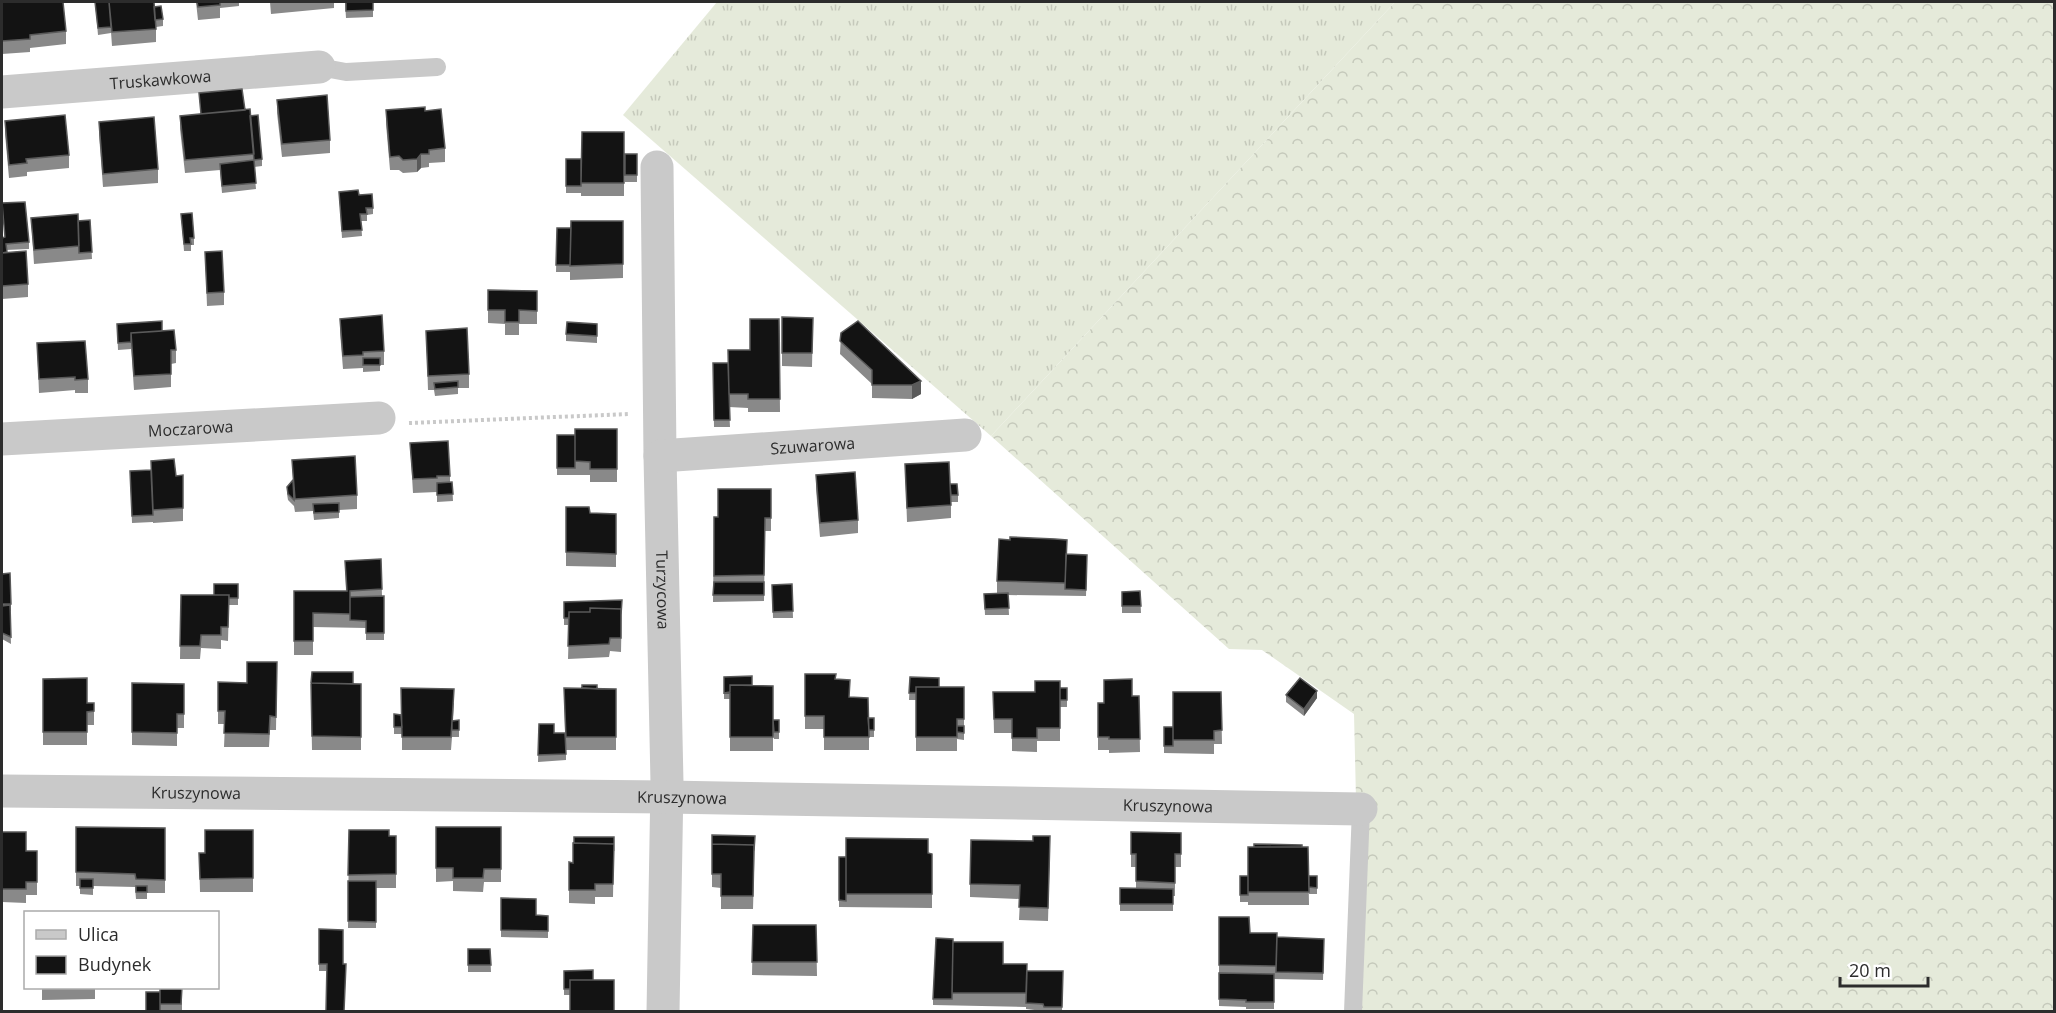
<svg xmlns="http://www.w3.org/2000/svg" width="2056" height="1013" viewBox="0 0 2056 1013" font-family="'Open Sans',sans-serif">
<style>
.grass{fill:url(#grass-tufts)}
.forest{fill:url(#forest-crowns)}
.lines{fill:none;stroke-linecap:round;stroke-linejoin:round}
.path{stroke:#c9c9c9;stroke-width:4;stroke-dasharray:3 3;stroke-linecap:butt}
.service{stroke:#c9c9c9;stroke-width:18}
.minor{stroke:#c9c9c9;stroke-width:33}
.wall{fill:#898989}
.shaded-wall{fill:#5a5a5a}
.building{fill:#131313;stroke:#5a5a5a;stroke-width:1.5}
.labels{text-anchor:middle;dominant-baseline:central;stroke-width:6;stroke-linejoin:round;paint-order:stroke}
.street-label{font-size:16px;fill:#2c2c2c;stroke:#fff}
</style>
<defs>
<pattern id="grass-tufts" width="24" height="20" patternUnits="userSpaceOnUse" patternTransform="scale(1.5)"><rect width="24" height="20" fill="#e5eada"/><path d="M3 7l-1-3M5 7V3M7 7l1-3M15 17l-1-3M17 17v-4M19 17l1-3" fill="none" stroke="#c5c9bb"/></pattern>
<pattern id="forest-crowns" width="20" height="18" patternUnits="userSpaceOnUse" patternTransform="scale(1.5)"><rect width="20" height="18" fill="#e5eada"/><path d="M2 6a3 3 0 1 1 6 0M12 15a3 3 0 1 1 6 0" fill="none" stroke="#c5c9bb"/></pattern>
</defs>
<rect width="100%" height="100%" fill="#fff"/>
<path class="grass" d="M717 2H1395L991 436 623 115Z"/>
<path class="forest" d="M1395 2H2054V1011H1361L1354 714 1262 650 1229 649 991 436Z"/>
<g class="lines">
<path class="path" d="M409 423 629 414"/>
<path class="service" d="M319 67 346 72 437 67
M1353 1012 1361 809"/>
<g class="minor">
<path id="s1" d="M2 92 319 67"/>
<path id="s2" d="M657 167 660 456 667 783 663 1012"/>
<path id="s3" d="M2 439 379 418"/>
<path id="s4" d="M660 456 965 435"/>
<path id="s5" d="M2 791 667 797 1361 809"/>
</g>
</g>
<path class="wall" d="M2 2 66 31V44L30 48V52L2 54Z
M95 2 154 7 163 19V26L156 27V42L112 46 111 32V33L98 35Z
M196 2H239V6L220 8V18L198 20Z
M270 2H334V8L271 14Z
M345 2H373V17L346 18Z
M199 93 250 116 262 159V166L254 167 256 189 222 193 220 170 185 173 180 129V116L201 114Z
M277 100 330 140V153L282 157 277 113Z
M386 110 425 111 445 148V162L429 163V167L421 168 417 172 403 173 399 170H390L386 124Z
M5 121 69 155V168L27 172V176L9 178 5 134Z
M99 122 158 169V183L103 187 99 135Z
M624 132V196H581V193H566V159H581Z
M625 154H637V182H625Z
M339 192 359 195 373 208V214L367 215V221H361L362 236 342 238Z
M2 203 29 242V249L6 250 7 252 28 284V297L2 299V238L5 237Z
M181 214 194 238V245H191V251H184Z
M31 218 78 221 90 220 92 259 34 264Z
M623 221V278L570 280V272H556L557 228H571Z
M205 252 224 292V305L207 306Z
M488 290 537 291V324H519V335H505V324L488 323Z
M782 317 813 318 812 367 782 366Z
M340 319 384 351V365H380V371L363 372V368L343 369 340 332Z
M779 319 780 412H748V408L729 407 730 427H714L713 363H728L750 350Z
M858 321 921 394 912 399 872 398V384L840 354 841 333Z
M117 324 162 331 176 350V363L171 364V387L134 390 131 346V349L118 350Z
M597 324V343L566 341V334Z
M426 331 469 374V388H458V394L435 396 434 390H428Z
M37 343 88 379V393H75V390L39 393Z
M617 429V482H590V475H557V435H575Z
M410 443 450 476V482H452L453 501 437 502V492L413 493Z
M292 460 357 495V509L339 510V518L314 520 313 511 295 512 294 506 288 500 287 494V487L293 480Z
M905 464 950 484 958 495V502H951V518L907 522Z
M130 471 176 476 183 475V521L153 523V522L132 523Z
M816 475 858 520V533L820 537 816 489Z
M771 489V531H765L764 601 713 602 714 517H718Z
M566 507 590 513 616 514V567L566 566Z
M1067 554 1087 555 1086 596 1008 595 1009 615H985L984 594 997 593V581Z
M381 559 382 596H384V640H366V628L313 627V655H294V591H346L345 561Z
M10 573 11 611H10L11 644 2 639V574Z
M238 584V605H229L228 641 221 640V649L201 648 200 659H180L181 595H214Z
M792 584 793 618H773L772 585Z
M1140 591 1141 613H1122V592Z
M622 600 621 652 610 651 609 657 568 659 569 625H564V602Z
M277 662 276 730H270L269 747H224L225 724H218V682L247 683Z
M805 674 836 679 868 723 874 718V737H869V750H824V729H805Z
M724 677 752 685 773 720H779V739H774L773 735V751H730V699H724Z
M910 677 939 687H964V740L957 739V732V751H916V700H909Z
M43 679 87 703H94V725H87V745H43Z
M132 683 184 684V728H177V746L132 745Z
M353 684H361V750H312L311 697Z
M564 688 616 689V750H566V760L538 762 539 724 554 733H565Z
M1060 688H1067V707H1060V741H1037V752L1012 751V733H994L993 692H1035Z
M1221 692 1222 744H1214V754L1164 753V727H1173Z
M1286 695 1317 698 1304 716 1286 702Z
M1132 696H1139L1140 752 1109 753V750H1098V703H1104Z
M454 703 453 721 459 720V737H452L451 750H402V734H394V714L401 715Z
M76 827 165 828V893H147V899H136L135 887 93 886V895L80 894V886H76Z
M436 827H501V882H484L483 892 453 891V881L436 882Z
M253 830V892H200L199 853H205Z
M349 830 389 836H396V888H376V928H348Z
M2 832 26 851H37V895H26V903L2 902Z
M1131 832 1181 833V867H1175V896H1173V911H1120V888H1136V867H1131Z
M755 836 753 909H721V888L712 887V844Z
M614 837 613 897H595V904L569 903V862L573 863Z
M1248 847H1308L1309 905H1248Z
M1050 849 1048 921 1019 920 1020 899 970 897V884Z
M928 853 932 854V908L839 907V857Z
M1240 876H1248V902H1240Z
M1309 876H1317V894H1309Z
M501 898 536 915 548 916V938L501 937Z
M753 925H816L817 976 752 975Z
M319 929 343 930 326 971H319Z
M1250 933 1277 939H1324L1323 980 1274 979V1009H1246V1007L1219 1006V965Z
M953 946 1003 964 1027 971H1063L1062 1011H1043L1026 1009V1005V1007L933 1005V999Z
M468 949H490L491 972H468Z
M593 970 570 995H564V971Z
M42 987H120L95 988V999L42 1000Z
M160 987H182V1011H146V992H160Z"/>
<path class="shaded-wall" d="M421 154V168L417 172V159Z
M921 381V394L912 399V385Z
M1317 691V698L1304 716V709Z"/>
<path class="building" d="M2 2H63L66 31 30 35V39L2 41Z
M95 2H109L111 27 98 28Z
M109 2H154L156 29 112 32Z
M197 2H220V5L198 7Z
M346 2H373V10L346 11Z
M161 6 163 19 155 20 154 7Z
M242 89 245 110 201 114 199 93Z
M327 95 330 140 282 144 277 100Z
M425 107V111L441 109 445 148 429 150V154H421L417 159 403 160 399 156 390 157 386 110Z
M250 109 254 154 185 160 180 116Z
M65 115 69 155 26 159 27 163 9 165 5 121Z
M258 115 262 159 254 160 250 116Z
M154 117 158 169 103 174 99 122Z
M582 132H624V183H581Z
M625 154H637V175H625Z
M566 159H581V186H566Z
M254 160 256 183 222 186 220 164Z
M358 190 359 195 372 194 373 208H366L367 214H360L362 230 342 231 339 192Z
M25 202 29 242 6 244 7 252 2 253V238L5 237 2 203Z
M192 213 194 238H190L191 244H184L181 214Z
M78 214 79 246 34 250 31 218Z
M90 220 92 252 79 253 78 221Z
M571 221H623V264L570 266Z
M557 228H571L570 265H556Z
M26 251 28 284 2 286V253Z
M222 251 224 292 207 293 205 252Z
M488 290 537 291V311L519 310V322H505V310H488Z
M382 315 384 351 363 352V355L343 356 340 319Z
M782 317 813 318 812 353H782Z
M750 319H779L780 399H748V394H729L728 350H750Z
M162 321V331L131 333V342L118 343 117 324Z
M858 321 921 381 912 385H872V370L840 341 841 333Z
M567 322 597 324V336L566 334Z
M467 328 469 374 428 376 426 331Z
M174 330 176 350H171V374L134 376 131 333Z
M85 341 88 379 75 380V377L39 379 37 343Z
M363 358H380V365H363Z
M713 363H728L730 420H714Z
M458 381V387L435 389 434 383Z
M575 429H617V469H590V462L575 461Z
M557 435H575V468H557Z
M448 441 450 476H437V478L413 479 410 443Z
M355 456 357 495 295 499 292 460Z
M174 459 176 476 183 475V508L153 510 151 461Z
M949 462 951 505 907 508 905 464Z
M151 470 153 515 132 516 130 471Z
M855 472 858 520 820 523 816 475Z
M293 480 294 500 288 494 287 487Z
M452 482 453 494 437 495V483Z
M950 484H957L958 495H951Z
M718 489H771V518H765L764 575 714 576V517H718Z
M339 503V512L314 513 313 504Z
M566 507H589L590 513 616 514V554L566 552Z
M1010 537 1055 539 1067 540 1065 583 997 581 999 539 1010 540Z
M1066 554 1087 555 1086 590 1065 589Z
M381 559 382 589 350 591V614L313 613V641H294V591H347L345 561Z
M10 573 11 604H2V574Z
M714 582H764V595H713Z
M214 584H238V598H229V595H214Z
M792 584 793 611 773 612 772 585Z
M1140 591 1141 606H1122V592Z
M1008 593 1009 608 985 609 984 594Z
M181 595H229L228 627H221V635H201L200 646H180Z
M384 596V633H366V621L350 620V597Z
M622 600 621 615V609L590 608V612H569V618H564V602Z
M10 605 11 637 2 633V606Z
M590 608 621 609V638H610L609 644 568 646 569 612H590Z
M247 662H277L276 717 270 716 269 734 224 733 225 711H218V682L247 683Z
M312 672H353V684L311 683Z
M805 674H836L835 679 850 680 849 697 868 698 869 737H824V716H805Z
M752 676V685H730V692L724 693V677Z
M910 677 939 678V687H916V693H909Z
M87 678V703H94V711L87 712V732H43V679Z
M1300 678 1317 691 1304 709 1286 695Z
M1132 679V696H1139L1140 739H1109V737H1098V703H1104V680Z
M1035 681H1060V728H1037V738H1012V719H994L993 692H1035Z
M132 683 184 684V714H177V733L132 732Z
M311 683 361 684V737L312 736Z
M582 685H597V689L582 688Z
M730 685 773 686V737H730Z
M916 687H964V719H957V737H916Z
M401 688 454 689 451 737H402Z
M564 688 616 689V737H566Z
M1060 688H1067V700H1060Z
M1173 692H1221L1222 730 1214 731V740H1173Z
M394 714 401 715 402 727H394Z
M868 718H874V730H869Z
M459 720V730H452V721Z
M773 720H779V732H774Z
M539 724H554V733H565L566 754 538 755Z
M957 726H964V733L957 732Z
M1164 727H1173V746H1164Z
M76 827 165 828V880L136 879 135 874 76 872Z
M436 827H501V869H484L483 878H453V868H436Z
M205 830H253V878L200 879 199 853H205Z
M349 830H389V836H396V874L348 875Z
M2 832H26V851H37V882H26V889H2Z
M1131 832 1181 833V854H1175V883L1136 881V854H1131Z
M712 835 755 836 754 851V845L712 844Z
M1033 836H1050L1048 908 1019 907 1020 885 970 884 971 840 1033 841Z
M574 837H614V851V844L574 843Z
M846 838 928 839V853L932 854V894H846Z
M573 843 614 844 613 884H595V890H569V862L573 863Z
M712 844 754 845 753 896H721V874H712Z
M1254 844 1302 845V847H1254Z
M1248 847H1308L1309 892H1248Z
M839 857H846V901L839 900Z
M1240 876H1248V895H1240Z
M1309 876H1317V888L1309 887Z
M80 879H93V888H80Z
M348 881H376V922L348 921Z
M136 886H147V892H136Z
M1120 888 1173 889V904H1120Z
M501 898 536 899V915L548 916V931L501 930Z
M1219 917H1249L1250 933H1277L1276 966 1219 965Z
M753 925H816L817 962H752Z
M319 929 343 930V964H346L344 1011H326L327 964H319Z
M1277 937 1324 939 1323 973 1276 972Z
M936 938 953 939 952 999H933Z
M953 942H1003V964H1027L1026 993H952Z
M468 949H490L491 965H468Z
M593 970V980H570V989H564V971Z
M1027 971H1063L1062 1007H1044L1043 1004 1026 1003Z
M1219 973 1274 974V1002H1246V1000L1219 999Z
M570 980H614V1011H570Z
M160 987H182L181 1004H160Z
M146 992H160V1011H146Z"/>
<g class="labels">
<g class="street-label">
<text stroke="none"><textPath href="#s1" startOffset="159">Truskawkowa</textPath></text>
<text stroke="none"><textPath href="#s3" startOffset="189">Moczarowa</textPath></text>
<text stroke="none"><textPath href="#s4" startOffset="153">Szuwarowa</textPath></text>
<text stroke="none"><textPath href="#s2" startOffset="423">Turzycowa</textPath></text>
<text stroke="none"><textPath href="#s5" startOffset="194">Kruszynowa</textPath></text>
<text stroke="none"><textPath href="#s5" startOffset="680">Kruszynowa</textPath></text>
<text stroke="none"><textPath href="#s5" startOffset="1166">Kruszynowa</textPath></text>
</g>
</g>
<rect width="2056" height="1013" fill="none" stroke="#2c2c2c" stroke-width="6"/>
<rect x="24" y="911" width="195" height="78" fill="#ffffff" stroke="#ababab" stroke-width="1.5"/>
<rect x="36" y="930" width="30" height="9" fill="#c9c9c9" stroke="#ababab" stroke-width="1.5"/>
<text x="78" y="941" font-size="18" fill="#2c2c2c">Ulica</text>
<rect x="36" y="956" width="30" height="18" fill="#131313" stroke="#ababab" stroke-width="1.5"/>
<text x="78" y="971" font-size="18" fill="#2c2c2c">Budynek</text>
<path d="M1840 977v9h88v-9" fill="none" stroke="#2c2c2c" stroke-width="3"/>
<text x="1849" y="977" font-size="18" fill="#2c2c2c" stroke="#ffffff" stroke-width="4.5" paint-order="stroke">20 m</text>
</svg>
